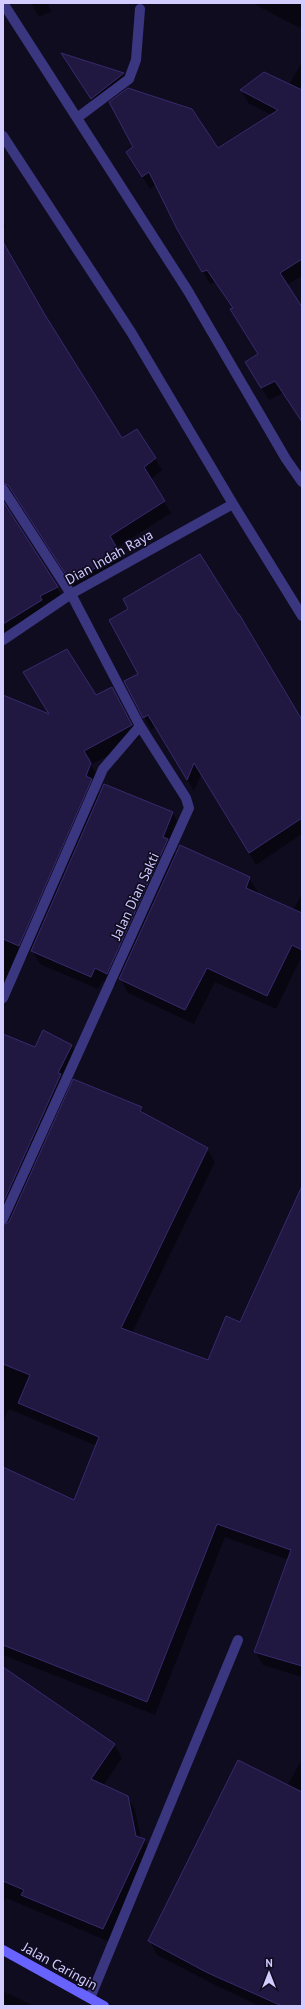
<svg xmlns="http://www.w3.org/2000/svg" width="305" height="2009" viewBox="0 0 305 2009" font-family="'PT Sans',sans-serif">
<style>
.shadow{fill:#0007}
.building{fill:#211842;stroke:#382a6e}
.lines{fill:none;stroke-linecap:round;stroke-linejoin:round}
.street{stroke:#3a3680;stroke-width:10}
.secondary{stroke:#6863ff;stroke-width:10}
.labels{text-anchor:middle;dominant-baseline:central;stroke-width:3.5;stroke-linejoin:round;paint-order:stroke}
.street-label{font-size:14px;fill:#d2ccff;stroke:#100c20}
</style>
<rect width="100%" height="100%" fill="#100c20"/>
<path class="shadow" d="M31 3H48L51 12 39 17Z
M251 3H302V29L252 3Z
M63 54 124 74 127 80 96 105Z
M302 62V276L287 285 302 308V422L283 393 269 400 253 374 259 355 233 309 215 282 210 284 178 229 156 184 150 189 127 153 218 149 272 115 248 103 241 90 289 85Z
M3 222 6 227 3 229Z
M3 244 44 315 122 439 155 458 162 470 151 479 171 513 116 548 127 568 78 592 16 497 10 494 6 496 3 501Z
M3 502 64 599 3 637Z
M125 681 302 722V834L256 865 202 773 194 791 156 727 151 730Z
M3 696 51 716 95 696 119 701 139 738 91 765 98 777 95 786 100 795 104 785 173 813 180 827 171 848 176 855 249 878 258 892 257 894 293 910 302 894V959L301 958 276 1009 215 982 194 1024 128 993 119 977 115 986 102 981 98 989 40 964 31 949 26 959 18 955 3 994Z
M3 1035 35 1048 72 1046 79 1059 67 1085 70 1090 141 1108 145 1115 207 1149 215 1162 132 1333 208 1361 241 1323 302 1188V1677L263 1665 255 1651 289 1560 225 1537 155 1715 3 1655V1468L75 1501 97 1446 9 1409 3 1422Z
M3 1668 114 1744 122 1758 103 1786 127 1796 135 1810 141 1839 144 1840 152 1854 110 1942 6 1898 3 1905Z
M302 1759V2006H260L217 1986 157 1955 150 1941 287 1786Z
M3 1991 34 2006H3Z"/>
<path class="building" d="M61 53 124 73 91 99Z
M264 72 302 90V259L280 273 302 307V422L275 381 261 388 245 362 258 354 230 309 233 308 207 270 202 272 177 229 149 172 142 177 126 152 133 147 109 102 128 88 192 109 218 148 278 110 240 90Z
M3 242 45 315 122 438 137 429 156 458 144 467 165 501 110 536 121 555 70 581 8 485 3 483Z
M3 501 58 587 40 596 42 600 3 624Z
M200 554 238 614H239L302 720V818L249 853 194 763 187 780 148 715 143 718 124 681 138 674 109 620 128 609 123 599Z
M67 649 96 695 112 687 132 725 84 751 91 763 86 776 92 779 19 946 3 939V695L49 714 23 672Z
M104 784 173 812 163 837 168 839 107 974 95 968 91 977 31 951Z
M180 845 250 877 246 888 302 913V950L292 945 267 996 207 968 185 1010 119 979Z
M43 1030 72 1045 58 1073 61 1074 3 1203V1034L35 1047Z
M73 1079 142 1107 140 1111 208 1148 121 1328 208 1360 226 1316 240 1322 302 1186V1666L254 1652 291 1550 217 1524 147 1702 3 1645V1467L74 1500 99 1437 18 1403 30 1375 3 1364V1225L9 1222Z
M3 1667 115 1744 91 1779 128 1796 136 1836 145 1839 103 1929 21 1895 24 1890 3 1881Z
M238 1760 302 1792V2006H282L208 1973 148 1941Z"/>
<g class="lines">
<path class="street" d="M3 3 188 291 286 459 302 482
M77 118 129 79 136 60 140 9
M3 136 131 332 233 504 302 616
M3 489 71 594 140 726 186 798 189 808 3 1219
M3 640 71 594 233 504
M3 998 103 769 140 726
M90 1998 238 1640"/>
<path class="secondary" d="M3 1950 104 2006"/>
</g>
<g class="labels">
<g class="street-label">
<text transform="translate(109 557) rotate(-29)">Dian Indah Raya</text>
<text transform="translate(135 896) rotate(-65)">Jalan Dian Sakti</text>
<text transform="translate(60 1966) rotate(29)">Jalan Caringin</text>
</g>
</g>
<rect width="305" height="2009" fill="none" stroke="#d2ccff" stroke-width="8"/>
<g transform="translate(269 1973)" stroke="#100c20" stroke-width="3" paint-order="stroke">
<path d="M0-3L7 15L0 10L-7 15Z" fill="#d2ccff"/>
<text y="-6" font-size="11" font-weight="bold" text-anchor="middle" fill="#d2ccff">N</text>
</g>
</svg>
